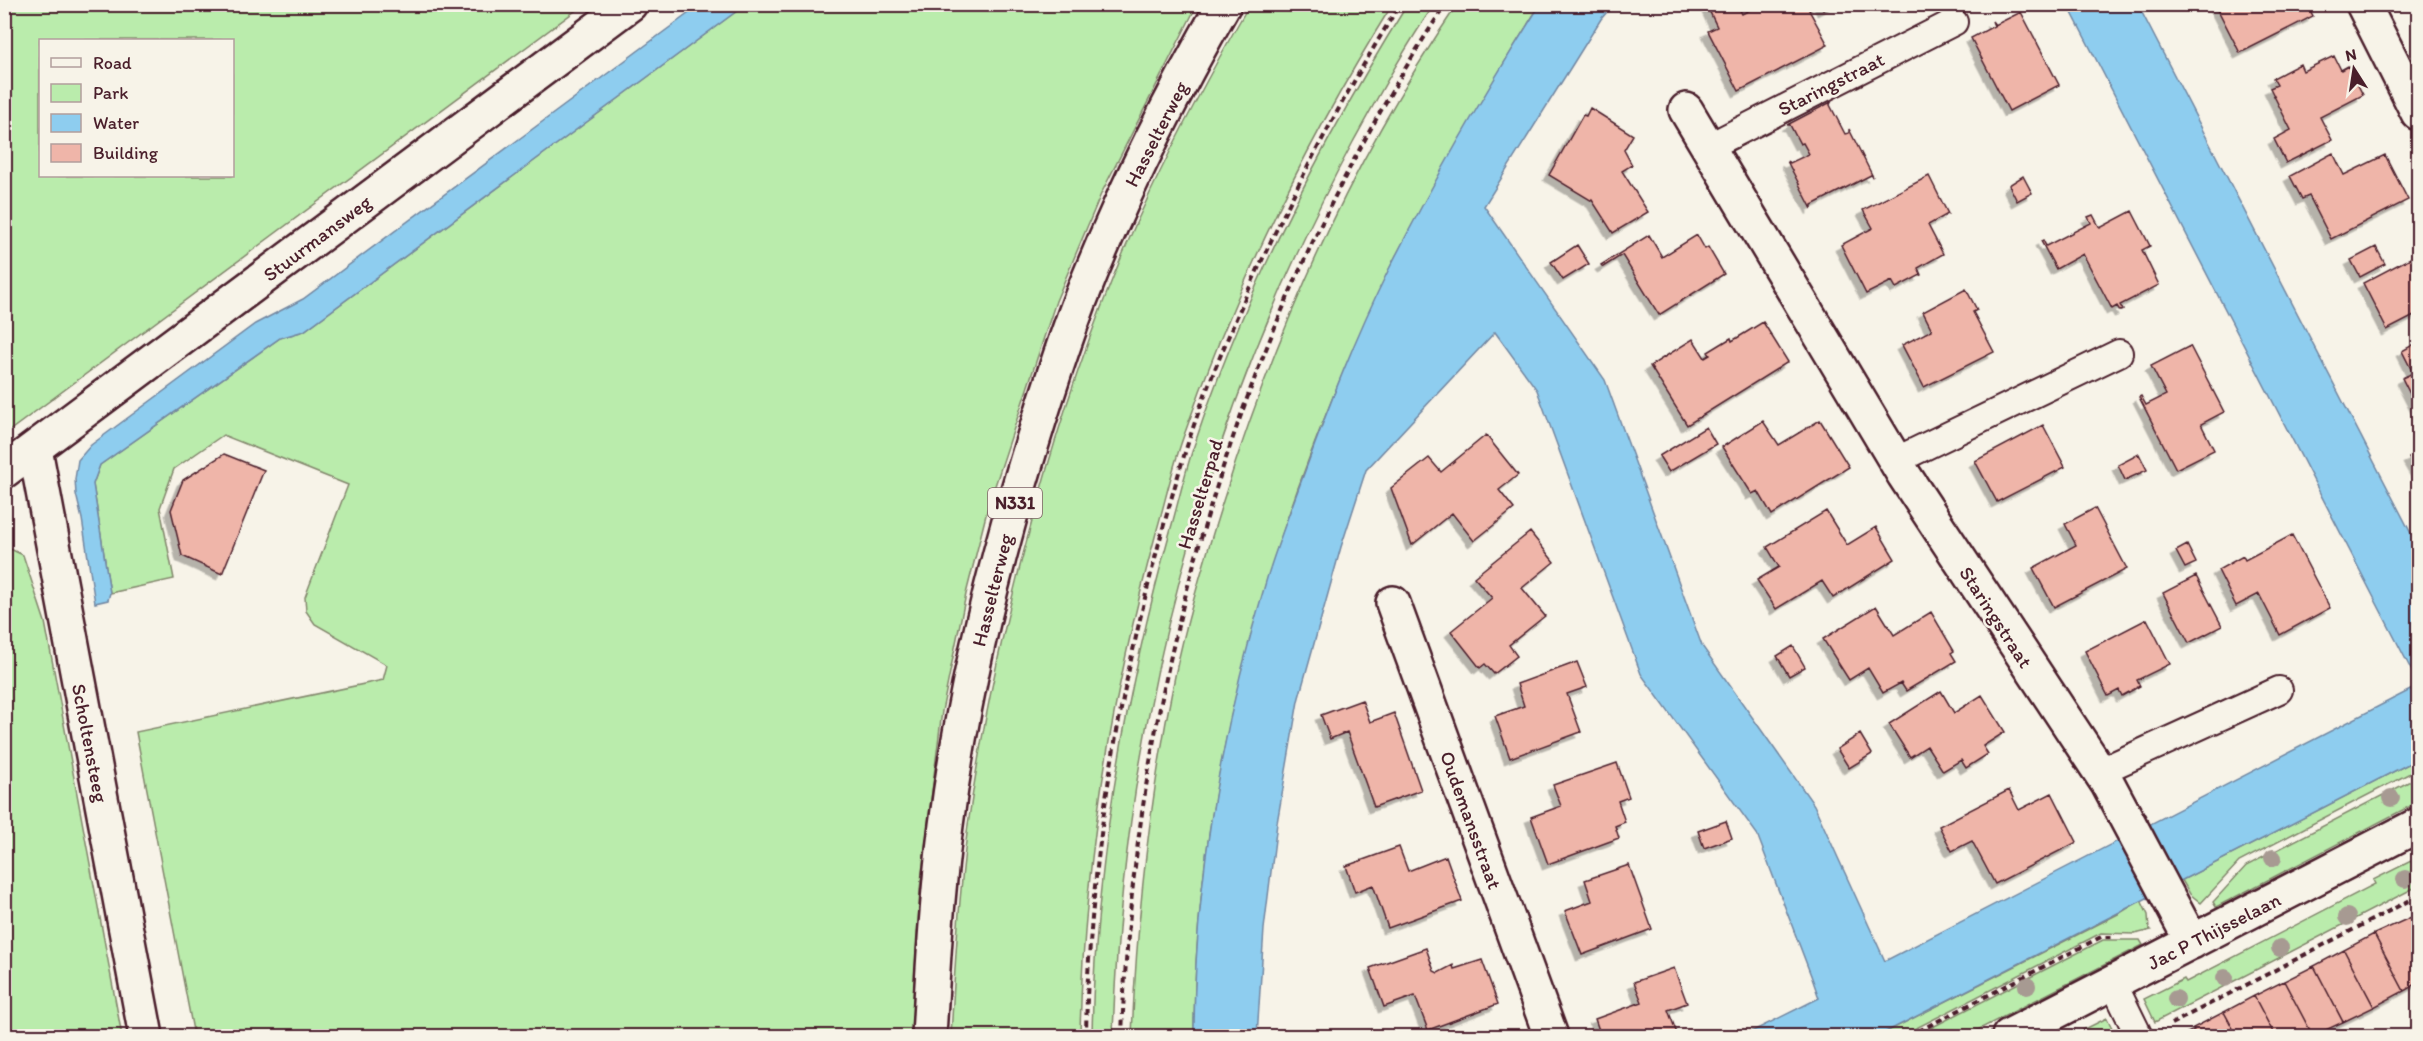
<svg xmlns="http://www.w3.org/2000/svg" width="2423" height="1041" viewBox="0 0 2423 1041" font-family="Itim,sans-serif">
<style>
.green{fill:#baecac;stroke:#82866c;stroke-width:1.5;fill-rule:evenodd}
.water{fill:#8ecdef;stroke:#7387a1;stroke-width:1.5}
.building{fill:#efb5a9;stroke:#4a1f2b;stroke-width:1.5;filter:url(#shadow)}
.lines{fill:none;stroke-linecap:round;stroke-linejoin:round}
.service-casing{stroke:#4a1f2b;stroke-width:30}
.minor-casing{stroke:#4a1f2b;stroke-width:38}
.tertiary-casing{stroke:#4a1f2b;stroke-width:38}
.primary-casing{stroke:#4a1f2b;stroke-width:38}
.path{stroke:#4a1f2b;stroke-width:4;stroke-dasharray:6 4.5;stroke-linecap:butt}
.service{stroke:#f7f3e8;stroke-width:26}
.minor{stroke:#f7f3e8;stroke-width:33}
.tertiary{stroke:#f7f3e8;stroke-width:33}
.primary{stroke:#f7f3e8;stroke-width:33}
.tree{fill:#a79a92}
.labels{text-anchor:middle;dominant-baseline:central;stroke-width:5;stroke-linejoin:round;paint-order:stroke}
.shield{fill:#f7f3e8;stroke:#7e5f64;stroke-width:1.5}
.shield-label{font-size:18px;font-weight:bold;fill:#4a1f2b}
.street-label{font-size:20px;fill:#4a1f2b;stroke:#f7f3e8}
</style>
<defs>
<filter id="shadow"><feDropShadow dx="-5.5" dy="5.5" stdDeviation="0" flood-color="#0004"/></filter>
</defs>
<rect width="100%" height="100%" fill="#f7f3e8"/>
<filter id="ink" filterUnits="userSpaceOnUse"><feTurbulence type="fractalNoise" baseFrequency=".0167" numOctaves="2"/><feDisplacementMap in="SourceGraphic" scale="12" xChannelSelector="R" yChannelSelector="G"/><feConvolveMatrix kernelMatrix="1 2 1 2 8 2 1 2 1" color-interpolation-filters="sRGB"/></filter>
<g filter="url(#ink)">
<path class="green" d="M5 4H583V5L5 434ZM40 40H232V176H40Z
M745 5H1197L1101 194 1056 301 988 507 966 594 942 711 920 889 911 1036H194L136 732 383 680 387 665 315 624 306 611 305 597 348 485 223 435 174 469 160 508 174 579 110 593 93 484 100 465 280 338 304 331Z
M1249 5H1392C1307 141 1236 286 1183 438 1172 469 1165 502 1156 533 1111 697 1083 867 1080 1036H951C955 966 959 895 968 825 983 718 1006 614 1035 510 1065 402 1102 294 1150 193 1180 129 1214 66 1249 5Z
M1407 5H1434C1404 49 1379 95 1353 142 1205 416 1122 725 1113 1036H1092C1095 865 1125 693 1171 528 1179 500 1185 471 1195 443 1246 289 1321 143 1407 5Z
M1457 5H1540C1502 64 1468 125 1434 187 1418 216 1401 244 1387 274 1275 512 1194 772 1194 1036H1132C1137 915 1150 795 1175 676 1187 617 1205 558 1223 501 1278 326 1354 156 1457 5Z
M4 546 23 555 45 622 122 1036H5Z
M2418 759V769L2239 862 2201 903 2190 894 2182 880Z
M2418 777V802L2216 907 2213 902 2246 866Z
M2411 861 2418 875V886L2155 1022 2144 999 2184 979 2186 982 2375 884 2373 880Z
M2141 900 2148 915 2149 929 2151 930 2135 934 2101 933 1901 1036H1878L2120 913Z
M2103 940H2140L2143 945 1966 1036H1915Z
M2107 1018 2116 1036H2071Z"/>
<path class="water" d="M700 5H745L304 331 280 338 100 465 93 484 110 593 108 600 95 603 82 519 76 494 75 479 78 460 91 445 255 324 303 299Z
M1540 5H1613L1601 19 1484 206 1605 380 1702 646 1814 805 1885 961 2418 686V759L1878 1036H1743L1819 998 1812 978 1757 834 1641 674 1537 390 1495 332 1366 470 1341 547 1298 701 1277 823 1264 929 1257 1036H1194C1194 882 1222 726 1267 578 1277 545 1290 512 1302 479 1328 408 1355 337 1389 269 1435 178 1486 90 1540 5Z
M2068 5H2138L2418 547V683Z"/>
<path class="building" d="M1715 4H1737L1742 14 1761 4H1818L1809 10 1828 45 1739 91 1708 31 1717 27 1708 8Z
M1820 4H1834L1823 10Z
M2220 4H2307L2313 16 2240 53 2216 6Z
M2021 12 2059 85 2009 111 1971 38 1994 26 1992 21 1995 25Z
M2334 56 2341 70 2348 66 2363 95 2320 117 2332 140 2286 163 2274 139 2291 130 2270 88 2277 85 2273 78 2300 64 2303 71Z
M1831 102 1830 105 1845 134 1849 133V129L1873 177 1871 175 1812 205V209L1787 161 1790 163 1809 154 1803 143 1800 144 1790 125H1787Z
M1590 108 1633 135 1624 150 1632 165 1622 171 1648 212 1613 233 1592 200V201L1549 175 1583 115 1586 116Z
M2333 153 2344 175 2385 155 2408 200 2331 239 2309 196 2302 199 2290 176Z
M1929 176 1948 214 1928 225 1943 254 1918 268 1921 275 1896 288 1892 281 1866 294 1841 245 1873 228 1863 210Z
M2023 176 2032 193 2017 201 2009 185Z
M2132 211 2150 246 2142 250 2159 285 2120 305 2123 310 2120 311 2117 306 2112 309 2083 254 2056 269 2041 241 2043 240 2046 246 2091 223 2088 217 2093 215 2100 228Z
M1649 235 1662 257 1697 235 1705 249 1708 247 1724 274 1659 315 1622 255 1603 267 1601 265Z
M1577 245 1589 264 1563 280 1551 262Z
M2376 247 2385 264 2360 277 2351 260Z
M2418 254V314L2387 330 2363 283Z
M1966 289 1977 310 1973 312 1994 352 1924 387 1902 345 1932 330 1923 312Z
M1763 322 1788 362 1687 425 1650 366 1693 339 1705 358 1710 355 1708 352 1731 338 1732 341Z
M2418 342V410L2402 378 2413 373 2402 351Z
M2190 346 2224 412 2201 424 2214 450 2176 469 2139 397 2141 396 2146 405 2166 395 2151 366Z
M1820 420 1849 467 1772 515 1758 491 1752 494 1722 447 1763 421 1779 445Z
M2043 425 2065 467 1997 502 1975 461Z
M1706 427 1716 444 1669 472 1659 456Z
M1486 435 1518 475 1499 490 1514 509 1474 541 1452 513 1412 545 1391 488 1429 458 1441 472Z
M224 454 264 470 222 574 182 556 171 510 183 480Z
M2139 454 2147 470 2125 480 2118 465Z
M2418 454V471L2417 472 2409 458Z
M2095 508 2127 569 2054 607 2033 568 2076 545 2065 524Z
M1826 511 1847 545 1876 527 1895 559 1833 598 1822 581 1776 609 1757 580 1779 567 1767 547Z
M1530 532 1554 562 1522 588 1545 616 1509 645 1517 656 1494 674 1485 664 1480 668 1451 631 1492 598 1474 577Z
M2292 535 2330 608 2280 635 2259 594 2236 606 2218 570 2243 556 2245 560Z
M2187 545 2196 563 2185 568 2176 551Z
M2196 576 2222 626 2189 643 2163 593Z
M1876 606 1894 635 1931 612 1954 651 1951 653 1956 661 1906 691 1901 683 1883 693 1868 668 1849 680 1823 639Z
M2147 619 2170 664 2137 680 2140 686 2122 696 2119 690 2108 696 2085 651Z
M1793 646 1805 667 1789 676 1777 656Z
M1577 662 1587 687 1567 694 1581 732 1510 758 1495 716 1524 706 1517 684Z
M1941 691 1954 713 1982 695 2005 732 1983 746 1988 754 1966 768 1961 760 1943 771 1927 746 1910 757 1889 724Z
M1362 700 1370 722 1394 713 1421 790 1374 807 1347 732 1330 739 1321 715Z
M1860 734 1872 754 1849 768 1837 749Z
M1617 763 1629 797 1618 801 1625 822 1615 826 1619 838 1548 864 1531 817 1561 806 1553 785Z
M2009 790 2019 810 2052 793 2077 842 1995 884 1972 841 1952 851 1939 826Z
M1726 821 1732 838 1704 848 1698 831Z
M1399 847 1408 871 1446 856 1462 901 1388 928 1373 885 1355 892 1346 866Z
M1629 865 1652 929 1582 955 1565 911 1592 901 1585 880Z
M2418 914V983L2404 991 2374 934Z
M2374 934 2404 991 2374 1007 2344 950Z
M1426 948 1434 971 1438 973 1453 965 1454 969 1482 960 1498 1004 1428 1030 1415 996 1384 1007 1370 968Z
M2344 950 2374 1007 2343 1022 2314 966Z
M2314 966 2343 1022 2313 1036 2284 981Z
M1674 968 1687 1003 1668 1010 1678 1036H1601L1595 1019 1642 1002 1634 982Z
M2284 981 2313 1036H2275L2254 996Z
M2254 996 2275 1036H2237L2224 1012Z
M2224 1012 2237 1036H2181L2194 1030 2193 1028Z"/>
<g class="lines">
<defs>
<path id="service" d="M1708 147 1954 22
M1895 461 2119 353
M2099 772 2279 690
M2113 983 2139 1036"/>
<path id="minor" d="M2363 4 2418 113
M1686 110 1904 475 2108 784 2192 942
M35 449 146 1036
M1393 603 1551 1036
M2009 1036 2418 825"/>
<path id="tertiary" d="M4 471 630 4"/>
<path id="primary" d="M929 1036C933 966 937 895 946 825 959 722 981 621 1009 521 1030 448 1052 375 1079 303 1119 200 1169 100 1224 4"/>
</defs>
<use href="#service" class="service-casing"/>
<use href="#minor" class="minor-casing"/>
<use href="#tertiary" class="tertiary-casing"/>
<use href="#primary" class="primary-casing"/>
<path class="path" d="M2171 1024 2418 896
M1086 1036C1089 840 1129 631 1188 443 1201 402 1218 361 1235 321 1282 211 1337 106 1400 4
M1122 1036C1133 730 1211 427 1356 156 1384 104 1413 53 1446 4
M1909 1036 2101 937H2115"/>
<use href="#service" class="service"/>
<use href="#minor" class="minor"/>
<use href="#tertiary" class="tertiary"/>
<use href="#primary" class="primary"/>
</g>
<g class="tree">
<circle cx="2391" cy="798" r="9"/>
<circle cx="2273" cy="858" r="9"/>
<circle cx="2405" cy="879" r="9"/>
<circle cx="2347" cy="917" r="9"/>
<circle cx="2280" cy="948" r="9"/>
<circle cx="2225" cy="978" r="9"/>
<circle cx="2027" cy="986" r="9"/>
<circle cx="2176" cy="999" r="9"/>
</g>
</g>
<g class="labels">
<rect class="shield" x="988" y="488" width="54" height="30" rx="4.5"/>
<g class="shield-label">
<text x="1015" y="503">N331</text>
</g>
<g class="street-label">
<text transform="translate(1831 84) rotate(-27)">Staringstraat</text>
<text transform="translate(1156 134) rotate(-63)">Hasselterweg</text>
<text transform="translate(317 238) rotate(-37)">Stuurmansweg</text>
<text transform="translate(1200 494) rotate(-73)">Hasselterpad</text>
<text transform="translate(992 590) rotate(-76)">Hasselterweg</text>
<text transform="translate(1996 617) rotate(57)">Staringstraat</text>
<text transform="translate(90 743) rotate(79)">Scholtensteeg</text>
<text transform="translate(1471 820) rotate(70)">Oudemansstraat</text>
<text transform="translate(2214 931) rotate(-27)">Jac P Thijsselaan</text>
</g>
</g>
<rect width="2423" height="1041" fill="none" stroke="#f7f3e8" stroke-width="24"/>
<rect x="12" y="12" width="2399" height="1017" fill="none" stroke="#4a1f2b" stroke-width="2" filter="url(#ink)"/>
<rect x="39" y="39" width="195" height="138" fill="#f7f3e8" stroke="#b29e9c" stroke-width="1.5"/>
<rect x="51" y="58" width="30" height="9" fill="#f7f3e8" stroke="#b29e9c" stroke-width="1.5"/>
<text x="93" y="69" font-size="18" fill="#4a1f2b">Road</text>
<rect x="51" y="84" width="30" height="18" fill="#baecac" stroke="#b29e9c" stroke-width="1.5"/>
<text x="93" y="99" font-size="18" fill="#4a1f2b">Park</text>
<rect x="51" y="114" width="30" height="18" fill="#8ecdef" stroke="#b29e9c" stroke-width="1.5"/>
<text x="93" y="129" font-size="18" fill="#4a1f2b">Water</text>
<rect x="51" y="144" width="30" height="18" fill="#efb5a9" stroke="#b29e9c" stroke-width="1.5"/>
<text x="93" y="159" font-size="18" fill="#4a1f2b">Building</text>
<g transform="translate(2354 69) rotate(348)" stroke="#f7f3e8" stroke-width="4.5" paint-order="stroke">
<path d="M0-4.5L10 22L0 15L-10 22Z" fill="#4a1f2b"/>
<text y="-9" font-size="16" font-weight="bold" text-anchor="middle" fill="#4a1f2b">N</text>
</g>
</svg>
